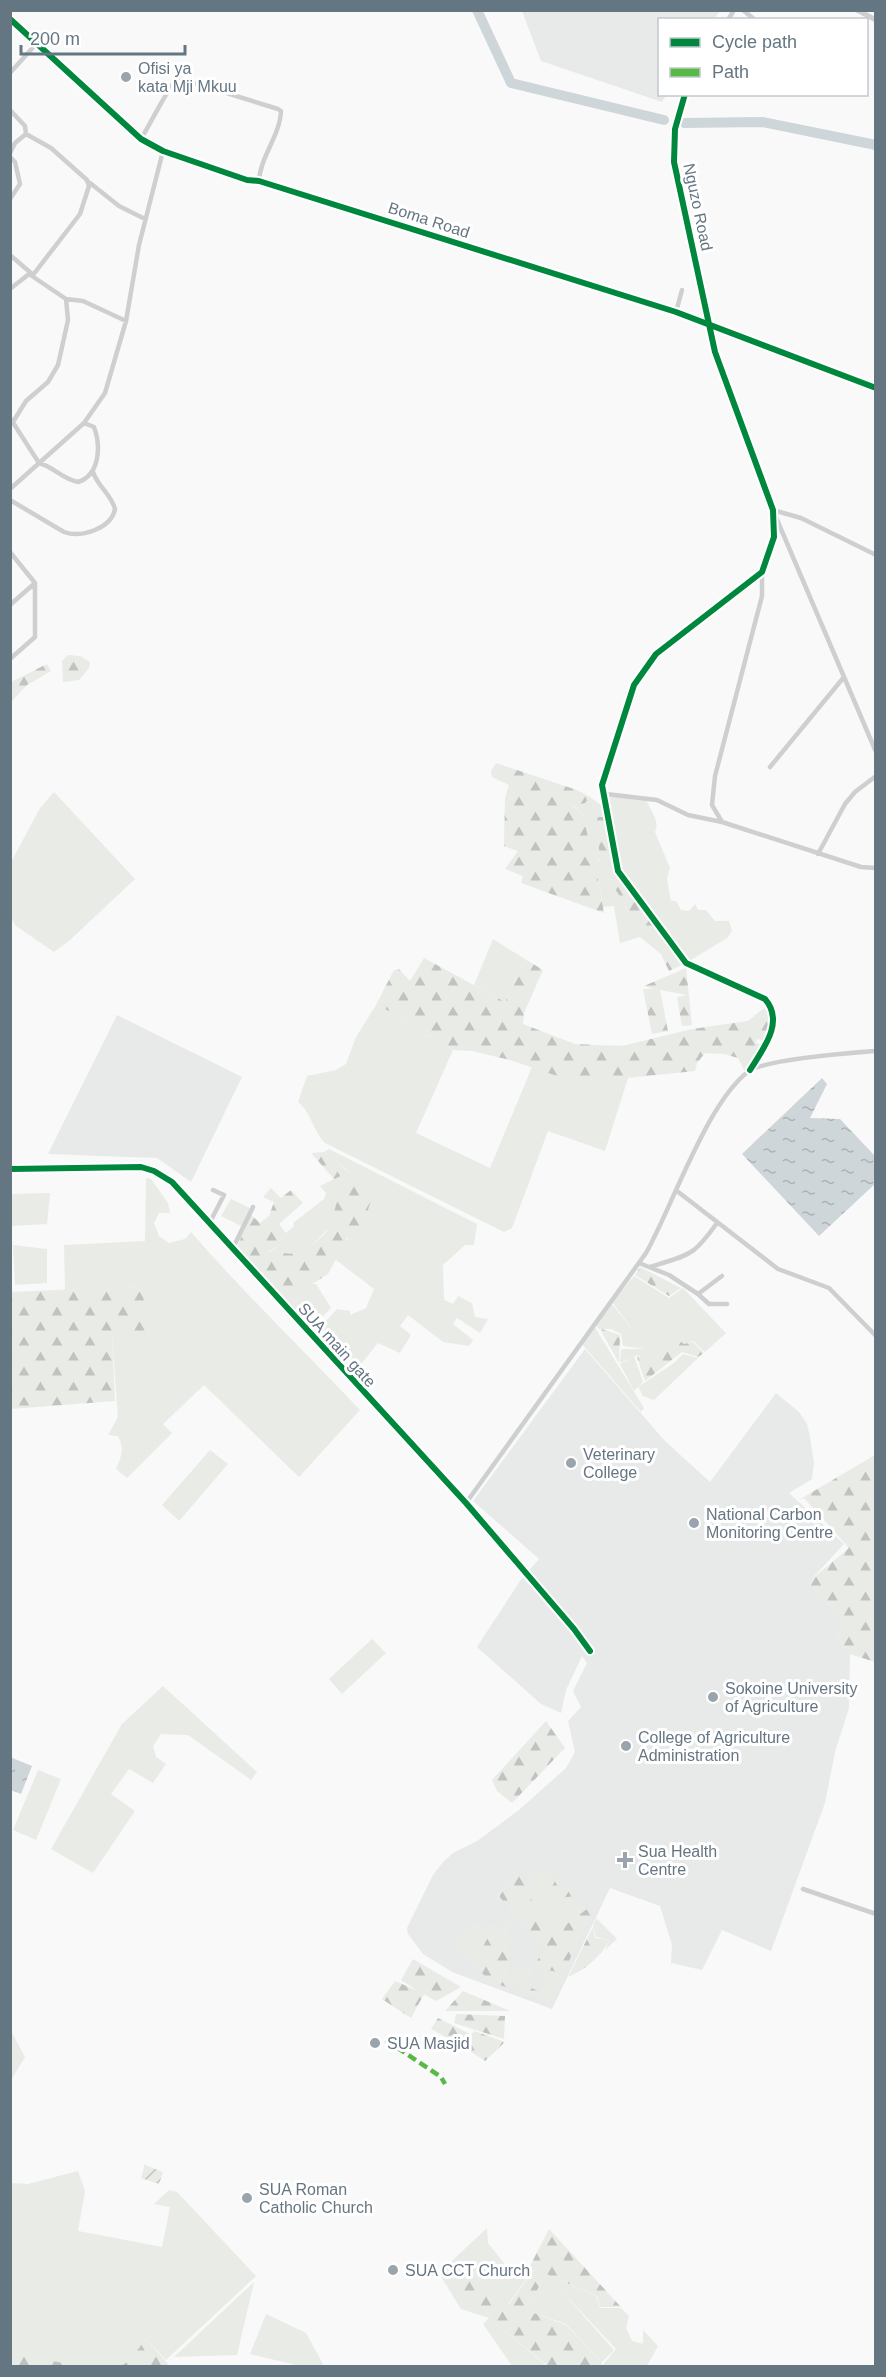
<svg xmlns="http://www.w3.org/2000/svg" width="886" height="2377" viewBox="0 0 886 2377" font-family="Helvetica,sans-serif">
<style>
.built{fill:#e8e9e9}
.grass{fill:#e8ebe6}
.forest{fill:url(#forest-firs)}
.garden{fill:url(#garden-furrows)}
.water{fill:url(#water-ripples)}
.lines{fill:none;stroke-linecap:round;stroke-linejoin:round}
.river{stroke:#ced6d9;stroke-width:10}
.minor{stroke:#cecfd0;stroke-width:4.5}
.tertiary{stroke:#cecfd0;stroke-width:5}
.quiet{stroke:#58b947;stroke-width:4.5;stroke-dasharray:9 4.5;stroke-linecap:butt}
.cycleway-casing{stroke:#fff;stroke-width:10}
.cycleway{stroke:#00873e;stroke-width:6}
.poi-dot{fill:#99a4ac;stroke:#fff;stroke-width:2}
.labels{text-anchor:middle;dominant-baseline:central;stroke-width:6;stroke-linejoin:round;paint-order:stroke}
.poi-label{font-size:16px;fill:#657683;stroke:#fff;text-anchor:start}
.street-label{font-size:16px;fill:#657683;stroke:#fff}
</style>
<defs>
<pattern id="forest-firs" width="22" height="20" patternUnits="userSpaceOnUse" patternTransform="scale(1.5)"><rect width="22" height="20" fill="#e8ebe6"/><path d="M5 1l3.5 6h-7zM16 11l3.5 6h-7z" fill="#c0c3c0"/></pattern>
<pattern id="garden-furrows" width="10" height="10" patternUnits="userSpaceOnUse" patternTransform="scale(1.5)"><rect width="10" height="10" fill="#e8ebe6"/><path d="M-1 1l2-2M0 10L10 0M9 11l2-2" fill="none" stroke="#c0c3c0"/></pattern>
<pattern id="water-ripples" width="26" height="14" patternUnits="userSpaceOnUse" patternTransform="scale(1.5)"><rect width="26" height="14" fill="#ced6d9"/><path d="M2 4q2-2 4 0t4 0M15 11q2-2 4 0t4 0" fill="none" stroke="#abb2b5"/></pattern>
</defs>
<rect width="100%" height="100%" fill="#f9f9f9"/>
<path class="built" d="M522 11H720L714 19 660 20V94L666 95 662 102 541 61Z
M117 1015 242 1077 191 1182 157 1158 48 1154Z
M585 1349 665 1441 710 1482 776 1393 799 1412 807 1424 810 1437 814 1463 812 1479 789 1493 844 1544 808 1583 846 1623 835 1636 850 1654 849 1708 835 1752 825 1803 771 1951 722 1930 702 1970 671 1963 672 1945 660 1906 610 1888 552 2009 452 1972 423 1954 408 1934 407 1928 433 1875 443 1862 453 1853 477 1841 519 1810 566 1768 575 1752 568 1721 581 1707 573 1691 587 1663 582 1656 566 1690 561 1713 541 1704 477 1647 520 1581 539 1559 473 1501Z"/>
<path class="grass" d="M54 792 135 879 69 941 54 952 16 926 11 918 10 864 40 808Z
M606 794 646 800C651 811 660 821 655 832L670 868 667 879 671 901H676L681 910 689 911 695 904 698 910H706L715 921H729L732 931 727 938 686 963 618 871 606 817H598L599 850 609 881 625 903 640 937 620 943 614 906 603 907 596 869 600 861 591 851 583 815 573 805 585 803 590 797 605 808Z
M493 939 525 959 505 1002 474 985Z
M376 1005 411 1021 417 1034 435 1037 453 1050 416 1133 490 1168 532 1067 563 1078H628L605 1151 548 1131 512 1228 504 1232 325 1143C312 1129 311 1112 298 1102L307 1076 336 1070 346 1064 356 1037Z
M329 1149 477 1224 474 1245H465L443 1265 444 1300 453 1304 458 1296 472 1303 475 1317 488 1319 480 1333 457 1318 453 1324 473 1340 469 1346 443 1342 408 1315 400 1326 411 1335 400 1353 378 1343 349 1379 311 1337 337 1309 350 1311V1315L366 1308 374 1289 336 1260 339 1247 357 1230 361 1188 346 1169 324 1152Z
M341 1176 349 1188V1192L335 1226 326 1231 308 1249 291 1255 284 1254 271 1262 264 1256 281 1244 286 1233 294 1226 293 1223 324 1199 326 1193 320 1186Z
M146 1178 151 1179 168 1203 170 1213H159L154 1223 159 1236 169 1243 185 1239 191 1232C245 1294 304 1351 360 1410L299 1477 204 1385 163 1424 172 1433 127 1478 116 1469C121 1457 125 1448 118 1436L108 1435 118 1417 112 1336 143 1286 65 1290 64 1245 145 1241Z
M50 1193 47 1224 11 1226V1194Z
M231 1199 252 1209 243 1227 221 1216Z
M13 1245 47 1249V1283L15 1285Z
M634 1276 669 1298 683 1288 726 1333 705 1352 693 1341 685 1344 679 1340 644 1355 634 1356 643 1382 638 1387 674 1363 683 1354 698 1358 654 1400 643 1396 638 1387 634 1391 620 1364 633 1357 620 1363 621 1349H645L623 1346 621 1334 611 1329H599L595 1324 611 1303 636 1334 612 1302Z
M312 1284H316L331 1308 310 1330 290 1308Z
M594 1326 644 1408 641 1412 582 1344Z
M210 1450 228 1464 179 1521 162 1505Z
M372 1639 386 1653 342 1694 329 1679Z
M163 1686 257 1772 251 1780 188 1735 161 1734 153 1746 156 1757 166 1764 153 1783 129 1769 111 1794 135 1811 93 1873 51 1849 122 1724Z
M38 1770 61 1779 36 1840 13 1830Z
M545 1865 555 1878 550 1890 558 1898 577 1897 585 1909 564 1927 533 1906 531 1898 536 1890 533 1883 524 1882Z
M517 1900 528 1913 527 1931 506 1906Z
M509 1917 510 1947 498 1931C481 1938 483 1952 477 1968L454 1943 468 1930 474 1940 469 1929 479 1922 485 1928 492 1923 500 1930Z
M596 1918 617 1939 605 1950 609 1940 596 1937 593 1926Z
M512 1962 520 1971 529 1965 535 1972 530 1979 526 1975 510 1988Z
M536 1969 565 1975 554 1997 548 2003 538 1999 547 1980Z
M11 2031 25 2057 11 2080Z
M78 2171 85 2191 78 2231 162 2247 170 2207 154 2204 169 2190 177 2192 256 2276 166 2360 146 2339C140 2347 132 2363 121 2366 98 2374 36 2358 11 2353L10 2183 28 2184Z
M487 2228 488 2243 515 2277 524 2262 534 2269 508 2304 454 2259Z
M546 2274 596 2296 600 2308H621L629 2316 626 2328 632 2341 643 2344V2330L658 2346 647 2366H602L616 2349 559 2288 614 2350 602 2362 566 2324 526 2310Z
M254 2282 237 2355 174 2357Z
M266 2314 306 2333 324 2366H300L250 2354Z
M489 2318 547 2366H512L483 2324Z"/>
<path class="forest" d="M68 655 80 656 90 662 89 668 79 680 63 682 62 661Z
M47 664 51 671 27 685 11 702V682Z
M496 763 577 790 590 797 585 803 573 806 583 815 591 850 600 862 596 869 604 913 521 883 523 876 505 869 518 851 504 846 505 798 509 785 492 777 491 771Z
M597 817H606L618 871 686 963 669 971 661 954 640 937 625 903 609 881 599 850Z
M424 958 505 1002 525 959 543 970 524 1013 523 1024 575 1044 622 1046 692 1029 748 1021 769 1004 773 1008 768 1042 758 1039 755 1042 765 1047 750 1070H744L738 1058 724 1054 705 1053 697 1063 695 1071 607 1080 563 1078 510 1060 472 1051 453 1050 435 1037 417 1034 411 1021 376 1005 394 970 399 969 410 981Z
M686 968 692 1025 682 1026 677 997 687 995 660 990 668 1031 652 1034 643 989H654L644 986Z
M324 1152C342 1165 360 1181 371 1200L363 1226 357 1230 359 1240 347 1238 328 1274 312 1284 288 1310 237 1248 250 1214 260 1223 269 1216 274 1202 263 1197 271 1188 281 1198 291 1190 303 1203 279 1224 286 1233 281 1244 268 1252 271 1262 284 1253C307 1258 321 1235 337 1222L334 1213 338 1197 349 1192V1188L341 1176 334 1179 311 1153Z
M640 1267 681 1288 669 1296 635 1275Z
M143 1286 145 1334 112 1336 115 1401 11 1409V1292Z
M602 1329 620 1335 619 1363 601 1331Z
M679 1340 684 1344 693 1342 704 1353 698 1357 682 1352 645 1381 637 1357Z
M875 1455V1662L850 1654 835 1636 846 1623 807 1583 849 1548 804 1498 797 1501Z
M546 1721 565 1748 512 1803 497 1791 492 1780Z
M516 1872 531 1890 532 1906 563 1927 587 1909 592 1914 563 1973 533 1967 545 1949 529 1933V1911L517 1899 506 1905 497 1893Z
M557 1877 575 1896 559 1898 551 1889Z
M593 1927 595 1938 609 1940C601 1957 585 1970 568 1977Z
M497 1933 510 1948 509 1988 491 1982 477 1968C483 1955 481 1937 497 1933Z
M413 1959 461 1987 436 2001 424 1994 411 2018 382 1999 395 1981 418 1991 401 1980Z
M528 1975 531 1988 541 1992 538 1998 514 1988Z
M463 1991 510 2011H445Z
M456 2014 505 2016 504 2039 454 2023Z
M438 2018 470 2034 462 2046 431 2029Z
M474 2031 505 2042 485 2061 464 2047Z
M549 2229 621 2307H600L597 2296 546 2274 526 2310 566 2325 602 2362 601 2366H548L489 2318 461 2309 440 2275 454 2259 509 2304 534 2270 530 2266Z
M146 2339 170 2366H121L129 2361Z
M11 2353 79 2366H11Z"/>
<path class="garden" d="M145 2165 163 2172 159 2184 141 2178Z"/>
<path class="water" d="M822 1078 827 1084 810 1118 840 1119 875 1156 876 1183 819 1236 742 1154Z
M10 1757 32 1766 21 1794 11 1790Z"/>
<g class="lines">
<path class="river" d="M477 10 511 83 664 120
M684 123 762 122 876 145"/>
<path class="minor" d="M743 10 755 20
M10 19 141 139 163 151 247 180 259 181 676 312 876 388
M728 20 734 10
M10 73 36 44
M685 94 675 129 674 162 715 352 773 510 774 537 762 572 656 654 634 685 602 785 618 871 686 963 765 999C785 1022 763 1049 750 1070
M10 110 25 126 26 134 51 148 87 180 89 186 80 214 33 275
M141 139C148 128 171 82 178 78L278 109 281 111C280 136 260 157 259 181
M10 153 15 143 26 134
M10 157 15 162 20 184 10 199
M90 183 119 206 145 219
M10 255 31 273
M29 274 66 299 83 301 126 321
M10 289 29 274
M676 312 682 290
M10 418 39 463C54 467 62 479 78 482 100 475 101 446 94 427L84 423
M13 422 26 401 48 382 58 365 68 320 66 299
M10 489 84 423 105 393 126 321 139 245 163 151
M10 500 64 532C81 538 111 529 115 509 111 494 98 487 93 472
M773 510 801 518 876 555
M775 515 876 752
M10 552 35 583V637L10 659
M10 605 35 583
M770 767 844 677
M606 794 657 800 688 815 722 822 861 867 876 868
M722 822 712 805 715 776 762 596V572
M818 854 845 804 855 792 876 776
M10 1169 141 1167 154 1171 172 1182 466 1503 574 1629 590 1651
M677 1191 778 1269 829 1288 876 1336
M210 1222 224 1195 213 1190
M233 1248 253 1207
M639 1263 669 1275 698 1294 722 1276
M650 1267C689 1254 691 1259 717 1223
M698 1294 709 1304H727
M466 1503 646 1253C673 1205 707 1102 749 1071 767 1059 851 1053 876 1051
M803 1889 876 1914"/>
<path class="tertiary" d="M857 10 876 20"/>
<path class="quiet" d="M386 2040 441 2077 445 2084"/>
<defs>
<path id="cycleway" d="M10 19 141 139 163 151 247 180 259 181 676 312 876 388
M685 94 675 129 674 162 715 352 773 510 774 537 762 572 656 654 634 685 602 785 618 871 686 963 765 999C785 1022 763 1049 750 1070
M10 1169 141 1167 154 1171 172 1182 466 1503 574 1629 590 1651"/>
</defs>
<use href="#cycleway" class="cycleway-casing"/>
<use href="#cycleway" class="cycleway"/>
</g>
<g class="poi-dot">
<circle cx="126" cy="77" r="6"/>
<circle cx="571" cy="1463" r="6"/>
<circle cx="694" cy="1523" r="6"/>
<circle cx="713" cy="1697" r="6"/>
<circle cx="626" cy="1746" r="6"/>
<path d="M622 1851h6v6h6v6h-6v6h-6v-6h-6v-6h6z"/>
<circle cx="375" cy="2043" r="6"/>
<circle cx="247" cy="2198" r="6"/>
<circle cx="393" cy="2270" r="6"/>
</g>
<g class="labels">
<g class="poi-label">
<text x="138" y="68">Ofisi ya<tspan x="138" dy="18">kata Mji Mkuu</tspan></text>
<text x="583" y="1454">Veterinary<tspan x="583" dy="18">College</tspan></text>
<text x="706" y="1514">National Carbon<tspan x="706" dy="18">Monitoring Centre</tspan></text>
<text x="725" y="1688">Sokoine University<tspan x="725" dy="18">of Agriculture</tspan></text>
<text x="638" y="1737">College of Agriculture<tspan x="638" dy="18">Administration</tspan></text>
<text x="638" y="1851">Sua Health<tspan x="638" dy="18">Centre</tspan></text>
<text x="387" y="2043">SUA Masjid</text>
<text x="259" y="2189">SUA Roman<tspan x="259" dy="18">Catholic Church</tspan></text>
<text x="405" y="2270">SUA CCT Church</text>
</g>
<g class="street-label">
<text transform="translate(698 207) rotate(78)">Nguzo Road</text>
<text transform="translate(429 220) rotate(18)">Boma Road</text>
<text transform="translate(337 1345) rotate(48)">SUA main gate</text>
</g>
</g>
<rect width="886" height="2377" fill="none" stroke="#657683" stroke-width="24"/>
<rect x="658" y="18" width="210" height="78" fill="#ffffff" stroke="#c1c8cd" stroke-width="1.5"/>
<rect x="670" y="38" width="30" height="9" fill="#00873e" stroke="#c1c8cd" stroke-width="1.5"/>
<text x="712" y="48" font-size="18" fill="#657683">Cycle path</text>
<rect x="670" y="68" width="30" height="9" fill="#58b947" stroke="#c1c8cd" stroke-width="1.5"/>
<text x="712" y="78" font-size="18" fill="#657683">Path</text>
<path d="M21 45v9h164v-9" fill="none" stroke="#657683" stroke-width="3"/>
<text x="30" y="45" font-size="18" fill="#657683" stroke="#ffffff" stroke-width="4.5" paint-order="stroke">200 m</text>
</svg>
